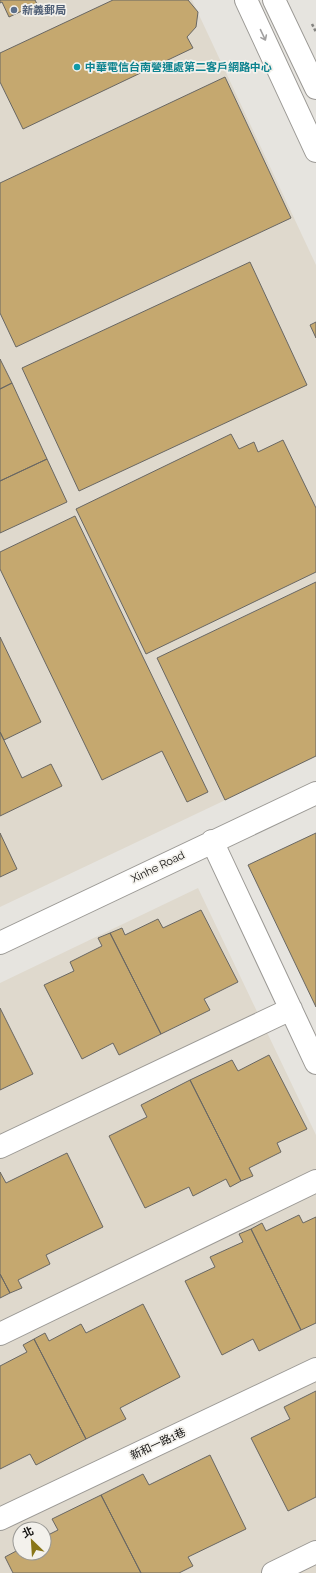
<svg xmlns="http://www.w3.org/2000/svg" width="316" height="1573" viewBox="0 0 316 1573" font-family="Raleway,'Noto Sans TC',sans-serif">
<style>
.built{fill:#dfd9cd;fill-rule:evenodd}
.building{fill:#c5a86f;stroke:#696763}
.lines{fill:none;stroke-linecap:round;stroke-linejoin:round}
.minor-casing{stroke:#9b9995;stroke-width:24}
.major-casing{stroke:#9b9995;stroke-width:24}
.path{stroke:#858481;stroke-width:2.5;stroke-dasharray:3 2;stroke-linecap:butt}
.minor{stroke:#fff;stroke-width:22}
.major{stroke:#fff;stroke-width:22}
.oneway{stroke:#a1a0a0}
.service-dot{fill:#5c6f8a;stroke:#f3f1ec;stroke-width:1.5}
.culture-dot{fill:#0f9aa8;stroke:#f3f1ec;stroke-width:1.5}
.labels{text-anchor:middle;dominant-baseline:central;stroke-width:3.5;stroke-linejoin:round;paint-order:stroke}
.service-label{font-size:11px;font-weight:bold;fill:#4e5e75;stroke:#f3f1ec;text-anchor:start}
.culture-label{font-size:11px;font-weight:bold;fill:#0d838f;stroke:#f3f1ec;text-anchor:start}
.street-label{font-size:11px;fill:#131211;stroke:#f3f1ec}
</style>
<rect width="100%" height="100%" fill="#e6e4df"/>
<path class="built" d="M0 0H192L316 265V757L0 907Z
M198 888 316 1135V1573H0V983ZM20 1529H44V1553H20Z"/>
<path class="building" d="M0 0H35L37 4 9 17 2 2 0 3Z
M113 0H188L198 12 196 27 187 37 193 48 23 129 0 82V53Z
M225 77 291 218 16 347 0 313V183Z
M250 262 307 385 79 491 22 368Z
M316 322V338L310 325Z
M0 359 12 383 0 389Z
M12 383 47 459 0 481V389Z
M231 434 239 449 254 442 258 452 283 440 316 508V572L146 654 76 509Z
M47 459 67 502 0 533V481Z
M75 516 208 792 187 802 162 751 102 780 0 569V552Z
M316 582V756L225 800 157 658Z
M0 637 41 722 4 740 0 732Z
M0 732 22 778 51 764 62 786 0 816Z
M0 833 17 869 0 877Z
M316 833V1007L248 865Z
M201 910 238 982 204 999 210 1010 161 1034 110 933 122 928 125 935 158 919 163 928Z
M110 933 161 1034 119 1055 113 1043 82 1059 44 985 74 971 70 962 102 946 98 938Z
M0 1008 33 1074 0 1090Z
M269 1055 307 1129 277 1143 281 1152 249 1168 253 1176 241 1181 190 1080 232 1060 238 1071Z
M190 1080 241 1181 230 1187 226 1179 193 1196 189 1187 145 1208 109 1136 147 1117 141 1105Z
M67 1153 103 1227 46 1255 50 1264 18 1280 22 1288 10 1293 0 1274V1172L6 1183Z
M299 1215 303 1223 316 1217V1323L301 1330 251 1229 262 1223 266 1231Z
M251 1229 301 1330 259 1351 253 1339 222 1355 185 1281 215 1267 210 1257 243 1242 239 1234Z
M0 1274 10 1293 0 1298Z
M143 1304 180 1377 120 1408 126 1419 86 1439 34 1339 45 1333 49 1341 81 1324 86 1333Z
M34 1339 86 1439 36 1465 30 1454 0 1469V1366L27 1352 23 1345Z
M316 1391V1497L288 1511 251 1438 290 1419 284 1407Z
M210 1455 246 1529 188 1557 193 1566 179 1573H141L101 1495 143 1474 149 1485Z
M101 1495 141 1573H13L5 1557 20 1549V1553H44V1537L58 1530 52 1519Z"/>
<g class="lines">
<defs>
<path id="minor" d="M212 841 316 1063
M0 943 316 793
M0 1147 291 1009
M0 1334 316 1181
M0 1519 316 1369
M273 1573 316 1552"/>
<path id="major" d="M246 0 316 151
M274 0 316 88"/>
</defs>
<use href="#minor" class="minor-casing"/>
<use href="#major" class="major-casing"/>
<path class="path" d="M312 24 316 32"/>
<use href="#minor" class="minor"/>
<use href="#major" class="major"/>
</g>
<defs><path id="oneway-shaft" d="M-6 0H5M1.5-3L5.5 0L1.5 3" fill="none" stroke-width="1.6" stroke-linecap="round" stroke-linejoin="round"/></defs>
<use class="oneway" href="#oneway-shaft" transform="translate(263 35) rotate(65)"/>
<circle class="service-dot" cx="14" cy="10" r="4"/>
<circle class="culture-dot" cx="77" cy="67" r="4"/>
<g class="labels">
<g class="service-label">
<text x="22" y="10">新義郵局</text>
</g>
<g class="culture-label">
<text x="85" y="67">中華電信台南營運處第二客戶網路中心</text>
</g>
<g class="street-label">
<text transform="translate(158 867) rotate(-26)">Xinhe Road</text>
<text transform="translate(158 1444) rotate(-25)">新和一路1巷</text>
</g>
</g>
<g transform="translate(32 1541) rotate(335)"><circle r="19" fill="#f3f1ec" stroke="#999894"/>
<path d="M0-3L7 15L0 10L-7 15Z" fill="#897619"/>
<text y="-6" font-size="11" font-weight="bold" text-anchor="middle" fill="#131211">北</text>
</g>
</svg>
